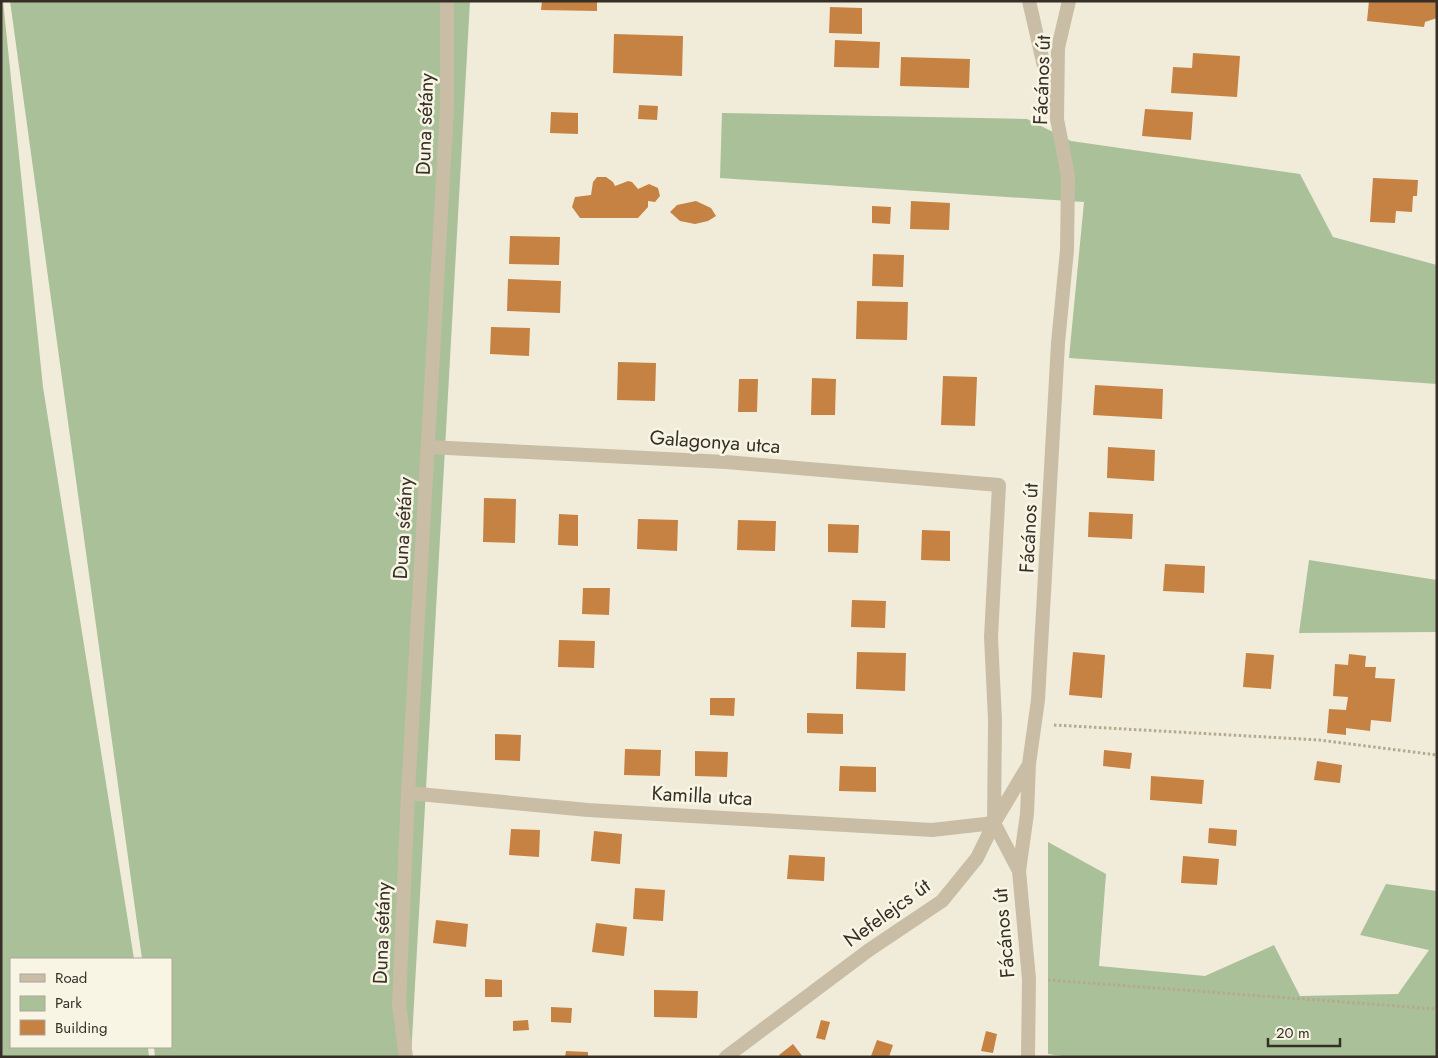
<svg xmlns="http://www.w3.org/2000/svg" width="1438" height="1058" viewBox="0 0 1438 1058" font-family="Jost,sans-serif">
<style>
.green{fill:#aac099}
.building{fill:#c68243}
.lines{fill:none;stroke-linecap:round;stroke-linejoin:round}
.path{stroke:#b5a990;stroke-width:3;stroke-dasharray:2.5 2.5;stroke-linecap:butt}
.minor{stroke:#c9bea5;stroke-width:14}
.labels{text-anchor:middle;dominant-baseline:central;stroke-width:5;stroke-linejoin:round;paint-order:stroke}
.street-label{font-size:20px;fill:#352f27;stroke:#f9f5e5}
</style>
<rect width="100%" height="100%" fill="#f1ecd9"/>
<path class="green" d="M1 1H3L43 387 134 959H11V1047H148L149 1057H1Z
M10 1H470L411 1057H155L154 1047H171V959H142Z
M722 113 1027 119 1071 141 1300 174 1333 237 1437 265V384L1069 358 1084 202 720 178Z
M1309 560 1437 580V632L1299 633Z
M1048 842 1106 874 1099 966 1205 976 1274 945 1300 996 1398 994 1429 950 1360 935 1386 884 1437 891V1057H1069L1048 1054Z"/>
<path class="building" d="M542 1H597V11L541 10Z
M1369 1H1437V18L1425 22 1424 27 1367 21Z
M830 7 862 8V34L829 33Z
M614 34 683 36 682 76 613 73Z
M835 40 880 42 879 68 834 67Z
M1193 53 1240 56 1237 97 1171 93 1173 67 1192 68Z
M901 57 970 59 969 88 900 86Z
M639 105 658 106 657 120 638 119Z
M1145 109 1193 112 1191 140 1142 136Z
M551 112 578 113V134L550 133Z
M597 177H606L613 182 615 186 628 181 632 182 638 189 649 184 658 188 660 196 655 202 648 201V207L638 218H580L572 207 575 197 591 195 593 182Z
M1373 178 1418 180 1417 196H1413L1412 212 1396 211 1395 223 1370 222Z
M696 201 711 208 716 216 708 221 695 224 680 221 670 212 677 205Z
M911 201 950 203 949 230 910 229Z
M872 206 891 207 890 224 872 223Z
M510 236 560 237 559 265 509 264Z
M873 254 904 255 903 287 872 286Z
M508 279 561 281 560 313 507 311Z
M857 301 908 302 907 340 856 339Z
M491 327 530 328 529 356 490 354Z
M618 362 656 363 655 401 617 400Z
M943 376 977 377 975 426 941 425Z
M812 378 836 379 835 415H811Z
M739 379H758L757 412H738Z
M1095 385 1163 389 1162 419 1093 415Z
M1108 447 1155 450 1154 481 1107 478Z
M484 498 516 499 515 543 483 542Z
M1089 512 1133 514 1132 539 1088 537Z
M559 514 578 515V546L558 545Z
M638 519 678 520 677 551 637 549Z
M738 520 776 521 775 551 737 550Z
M828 524 859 525 858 553 828 552Z
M922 530 950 531V561L921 560Z
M1165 564 1205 566 1204 593 1163 591Z
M583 588H610L609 615 582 614Z
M852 600 886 601 885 628 851 627Z
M559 640 595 641 594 668 558 667Z
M857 652 906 653 905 691 856 689Z
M1073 652 1105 655 1102 698 1069 695Z
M1246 653 1274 655 1271 689 1243 687Z
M1349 654 1366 656 1365 667H1376L1375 678 1395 679 1391 722 1371 720 1370 731 1346 728V735L1327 733 1329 709 1346 710 1348 697 1333 696 1335 664 1348 665Z
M710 698H735L734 716 710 715Z
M807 713 843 714V734L807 733Z
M495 734 521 735 520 761 495 760Z
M625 749 661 750 660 776 624 775Z
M1104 750 1132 753 1130 769 1103 766Z
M695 751 728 752 727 777 695 776Z
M1317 761 1342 765 1340 783 1314 780Z
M840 766 876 767V792L839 791Z
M1151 776 1204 780 1202 804 1150 800Z
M1209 828 1237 830 1236 846 1208 843Z
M511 829 540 830 539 857 509 855Z
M594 831 622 834 620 864 591 861Z
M789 855 825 857 824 881 787 879Z
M1183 856 1219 859 1217 885 1181 883Z
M635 888 665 890 663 921 633 919Z
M436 920 468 924 466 947 433 943Z
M596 923 627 927 624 956 592 952Z
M485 979 502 980V997H485Z
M654 990 698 991 697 1018 654 1017Z
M551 1007 572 1008 571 1023 551 1022Z
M528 1020 529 1030 513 1031V1021Z
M821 1020 830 1022 825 1040 816 1038Z
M986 1031 997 1034 993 1053 981 1051Z
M877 1040 893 1045 889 1057 871 1056Z
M793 1044 803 1057H780L779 1055Z
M566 1051 588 1052V1057H565Z"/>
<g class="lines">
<path class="path" d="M1054 725 1319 740 1437 755
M1048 980 1437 1009"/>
<path class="minor" d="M1029 1 1052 101
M428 447 726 462 999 485 991 637 995 720 994 823 1019 871
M408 793 588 810 932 830 994 823
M406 1057 399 1004 408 793 447 108V1
M726 1057 869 950 942 901 977 858 994 823 1028 766
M1028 1057 1029 979 1019 871 1027 814 1029 764 1038 700 1058 343 1067 250 1068 176 1057 119 1058 48 1069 1"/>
</g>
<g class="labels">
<g class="street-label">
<text transform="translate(1042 80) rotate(-88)">Fácános út</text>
<text transform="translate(425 124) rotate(-88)">Duna sétány</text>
<text transform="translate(715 442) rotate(4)">Galagonya utca</text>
<text transform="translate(403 528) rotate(-87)">Duna sétány</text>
<text transform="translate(1029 528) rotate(-87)">Fácános út</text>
<text transform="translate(702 796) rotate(3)">Kamilla utca</text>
<text transform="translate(887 913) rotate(-36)">Nefelejcs út</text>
<text transform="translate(382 933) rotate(-88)">Duna sétány</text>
<text transform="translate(1004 933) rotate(-95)">Fácános út</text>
</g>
</g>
<rect width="1438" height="1058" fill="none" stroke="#352f27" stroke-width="5"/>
<rect x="10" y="958" width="162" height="90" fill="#f9f5e5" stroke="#aba699"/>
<rect x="20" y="974" width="25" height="8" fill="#c9bea5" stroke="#aba699"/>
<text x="55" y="983" font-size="15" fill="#352f27">Road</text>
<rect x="20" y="996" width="25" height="15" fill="#aac099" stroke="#aba699"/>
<text x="55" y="1008" font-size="15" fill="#352f27">Park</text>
<rect x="20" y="1020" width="25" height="15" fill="#c68243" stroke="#aba699"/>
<text x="55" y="1033" font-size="15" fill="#352f27">Building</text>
<path d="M1268 1038v8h72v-8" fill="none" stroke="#352f27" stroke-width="2.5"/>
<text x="1276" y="1038" font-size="15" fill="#352f27" stroke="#f9f5e5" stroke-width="4" paint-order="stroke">20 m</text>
</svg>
